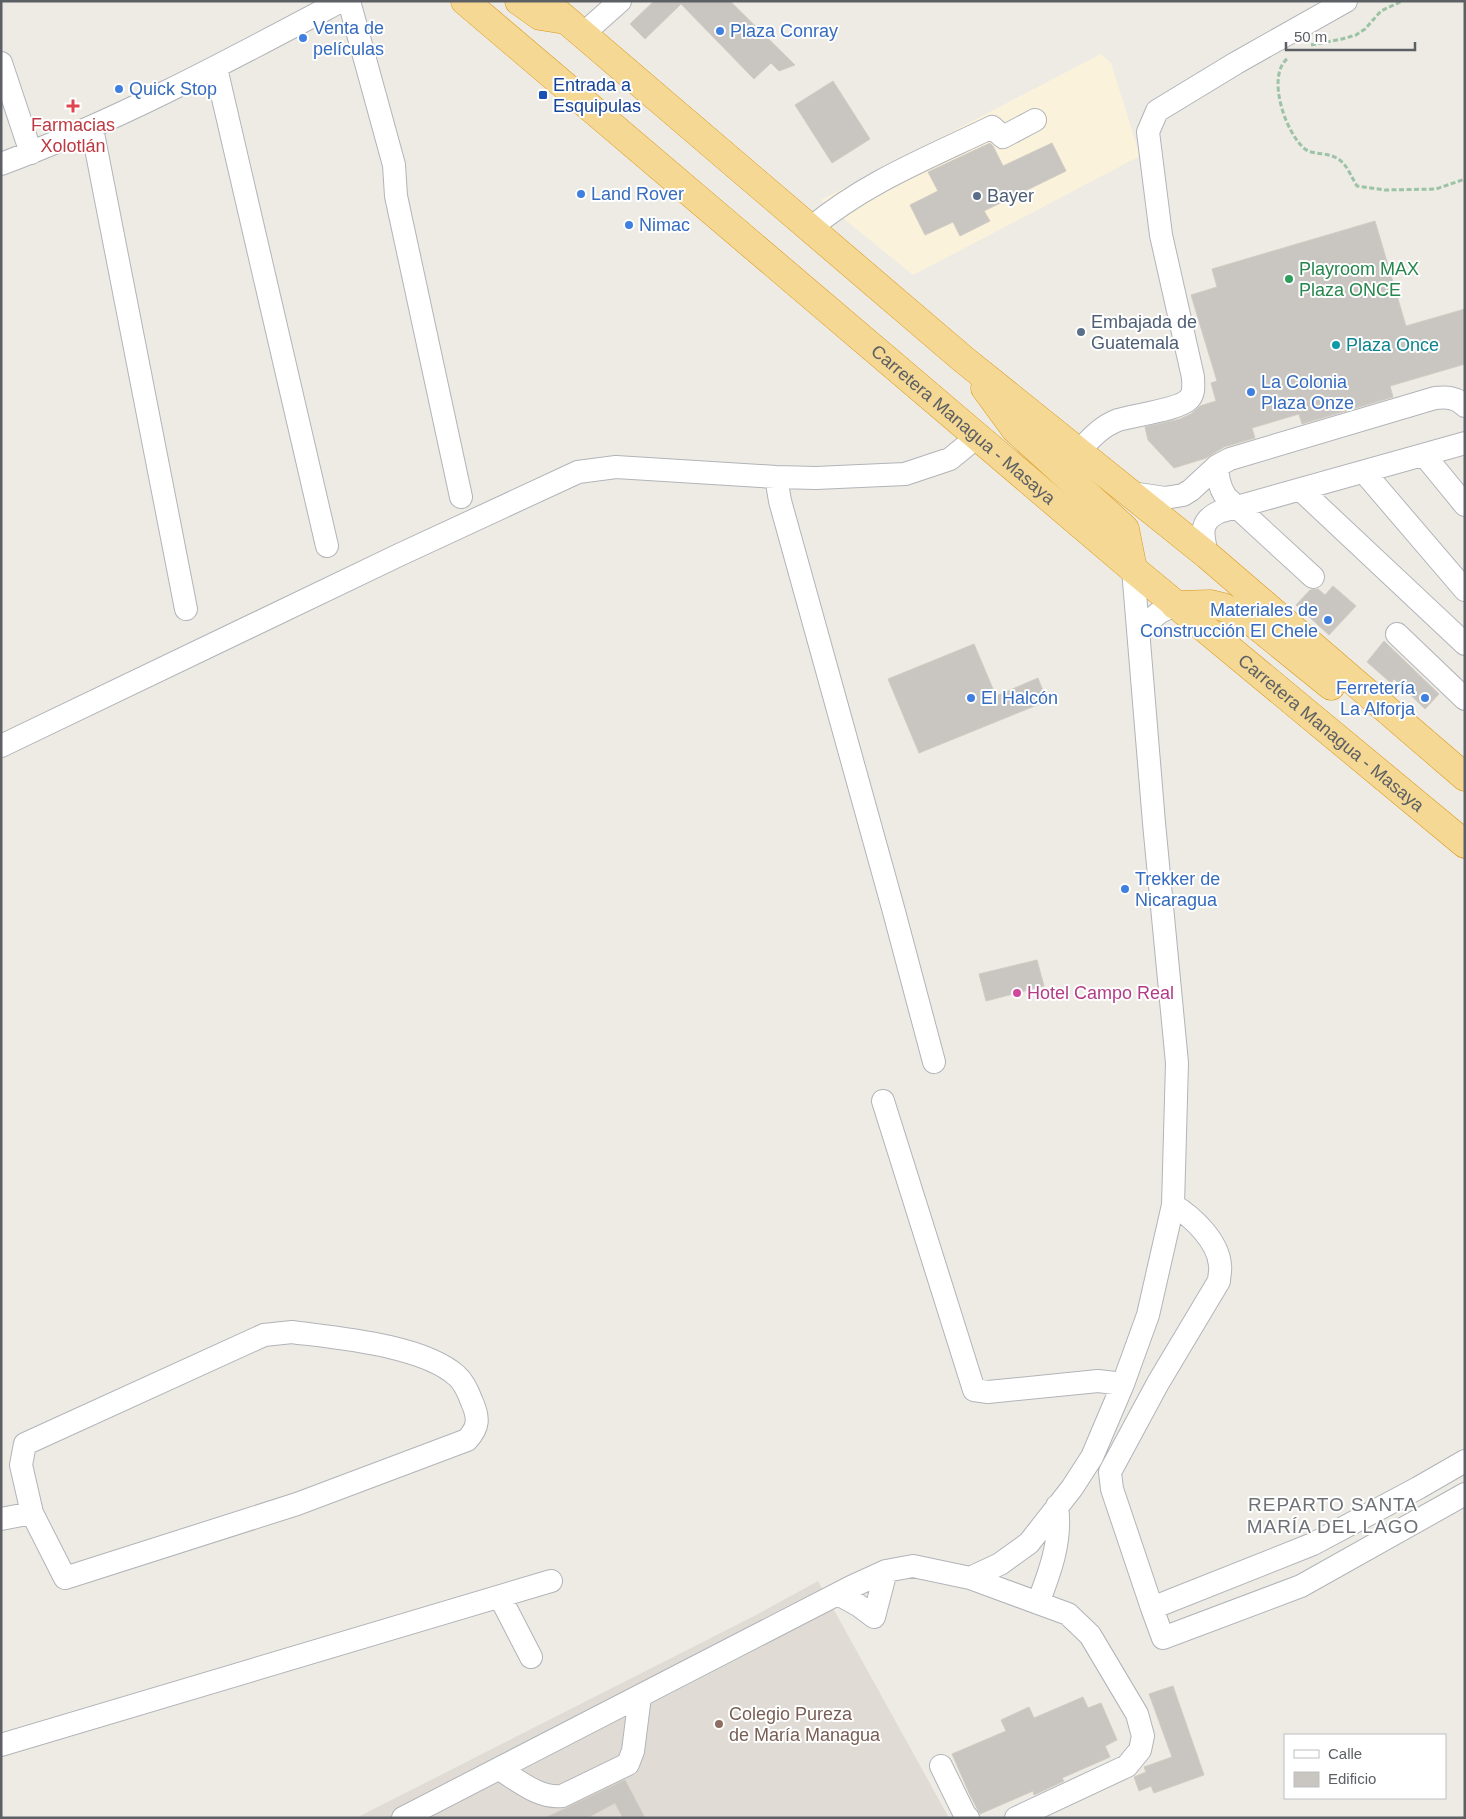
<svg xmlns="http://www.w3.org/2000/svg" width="1466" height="1819" viewBox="0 0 1466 1819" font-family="Arial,sans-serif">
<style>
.commercial{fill:#fbf2db}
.education{fill:#e0dcd5}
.building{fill:#c9c5c0;stroke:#d1ccc3}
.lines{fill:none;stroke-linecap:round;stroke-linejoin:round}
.minor-casing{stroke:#b1b4b8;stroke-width:24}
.highway-casing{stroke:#dd9714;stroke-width:29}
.path{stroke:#9cc3a6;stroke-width:3;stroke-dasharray:5 2.5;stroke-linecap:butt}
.minor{stroke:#fff;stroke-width:22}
.highway{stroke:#f4d894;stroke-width:28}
.shop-dot{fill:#3f7fe0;stroke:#fff;stroke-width:2}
.transit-dot{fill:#1a4fb4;stroke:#fff;stroke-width:2}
.health-dot{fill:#e0444e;stroke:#fff;stroke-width:2}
.service-dot{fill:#5c6f8a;stroke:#fff;stroke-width:2}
.leisure-dot{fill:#2e9e5b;stroke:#fff;stroke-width:2}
.culture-dot{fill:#0f9aa8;stroke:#fff;stroke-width:2}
.hotel-dot{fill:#d1479c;stroke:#fff;stroke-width:2}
.education-dot{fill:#8d6e63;stroke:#fff;stroke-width:2}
.labels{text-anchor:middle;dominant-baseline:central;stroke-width:4;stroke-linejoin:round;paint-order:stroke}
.shop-label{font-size:18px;fill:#366cbe;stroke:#fff;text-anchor:start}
.transit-label{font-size:18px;fill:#164399;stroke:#fff;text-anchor:start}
.health-label{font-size:18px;fill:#be3a42;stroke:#fff}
.service-label{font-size:18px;fill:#4e5e75;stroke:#fff;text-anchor:start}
.leisure-label{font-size:18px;fill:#27864d;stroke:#fff;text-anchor:start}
.culture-label{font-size:18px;fill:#0d838f;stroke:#fff;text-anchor:start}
.street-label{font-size:18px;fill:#5c5f63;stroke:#fff}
.hotel-label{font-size:18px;fill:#b23c85;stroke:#fff;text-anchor:start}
.education-label{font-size:18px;fill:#785e54;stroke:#fff;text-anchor:start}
.neighbourhood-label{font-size:19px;letter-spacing:1px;fill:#6d7175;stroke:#fff}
</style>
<rect width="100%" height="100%" fill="#edebe4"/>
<path class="commercial" d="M1101 54 1111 63 1140 156 913 275 821 200Z"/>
<path class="education" d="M818 1581 949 1818H356L758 1614Z"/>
<path class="building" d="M654 1H730L795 65 779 71 771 63 754 79 681 4 645 39 630 24Z
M833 81 870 139 832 163 795 105Z
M990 143 993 146 1003 166 1052 143 1066 171 984 211 990 221 960 236 953 222 925 235 910 205 938 191 928 172Z
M1375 221 1406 326 1465 309V364L1390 386 1393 397 1302 424 1299 414 1252 428 1255 438 1224 447 1206 458 1174 468 1148 440 1145 427 1180 419 1191 414 1200 406 1216 401 1211 383 1217 381 1191 295 1217 287 1212 269Z
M1333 586 1356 606 1329 635 1296 605 1310 590 1318 589 1325 595Z
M1384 641 1439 694 1425 709 1394 679 1391 683 1367 662Z
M974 644 996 696 1038 678 1047 701 919 753 888 679Z
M1037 960 1044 986 986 1001 979 974Z
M1173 1686 1204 1775 1154 1793 1151 1786 1139 1791 1134 1777 1146 1772 1144 1767 1172 1757 1149 1694Z
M1083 1697 1088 1708 1101 1703 1117 1740 1105 1746 1110 1757 1062 1778 1064 1781 1034 1795 1033 1791 980 1814 970 1795 952 1754 1006 1731 1001 1720 1029 1707 1034 1718Z
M625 1780 645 1818H623L615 1803 587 1818H545Z"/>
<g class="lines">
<defs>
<path id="minor" d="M349 1 394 165 396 196 461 497
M583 34 620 1
M1 63 31 153
M216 68 327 546
M92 128 186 609
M1 164C119 120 230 60 341 1
M811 228C864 183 930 157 992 127L1003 137 1035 120
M1079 451C1091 438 1102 426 1118 420 1134 415 1179 410 1189 399 1195 393 1193 384 1193 377L1161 235 1148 132 1157 111 1236 63 1346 1
M1424 455 1465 505
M1217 466C1218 477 1219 487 1226 497L1313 577
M1364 472 1465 590
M776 477 780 501 893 908 934 1062
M1301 490 1465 644
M1131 493 1165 498 1183 495 1191 490 1217 466 1230 459 1435 398C1447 397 1456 397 1465 406
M1207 555C1203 535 1198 522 1219 512L1465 443
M1138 630 1160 612 1175 605
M1397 634 1465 699
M1 746 399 555 578 472 616 467 776 477 816 478 905 474 950 459 977 437
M883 1101 974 1390 988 1392 1098 1381 1123 1384
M292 1332C337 1338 423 1345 457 1376 464 1382 469 1394 472 1402 479 1418 479 1427 467 1440L297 1504 65 1578 32 1513 21 1465 25 1444 264 1335Z
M1465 1461 1418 1488 1313 1544 1152 1608 1163 1638 1301 1586 1465 1494
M1 1519 32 1513
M970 1578 1000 1564 1029 1543 1072 1488 1092 1457 1123 1384 1148 1315 1173 1205 1177 1063 1154 823 1133 569
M838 1594 858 1605 874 1617 886 1571
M500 1597 531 1657
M1038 1603C1050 1572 1062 1540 1057 1506
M1152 1608 1112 1489 1110 1472 1158 1383 1219 1281C1219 1276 1221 1270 1220 1265 1218 1241 1193 1217 1173 1205
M1 1745 551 1581
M941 1766 965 1815 968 1818
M499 1769C518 1780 539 1799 562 1796L628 1764 633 1751 640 1696
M403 1818 851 1587 886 1571 913 1566 970 1578 1068 1614 1090 1635 1137 1714 1143 1736 1140 1750 1127 1766 1016 1818"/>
<g id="highway">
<path id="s1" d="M465 1 1133 569 1465 844"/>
<path d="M519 1 540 16 559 19"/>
<path d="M544 1 963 359 1207 555 1465 777"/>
<path d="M985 388 1015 429 1125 529 1133 569"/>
<path d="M1175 605 1211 604 1223 607 1246 617 1331 686"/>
</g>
</defs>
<use href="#minor" class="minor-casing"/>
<use href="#highway" class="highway-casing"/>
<path class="path" d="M1311 45 1342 39 1356 35 1365 29 1381 11 1402 1
M1287 59C1266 77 1286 134 1305 149 1310 153 1317 153 1323 154 1346 157 1347 170 1357 186L1385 190 1436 189 1465 179"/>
<use href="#minor" class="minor"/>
<use href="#highway" class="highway"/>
</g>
<g class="shop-dot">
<circle cx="720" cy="31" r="5"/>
<circle cx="303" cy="38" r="5"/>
<circle cx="119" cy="89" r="5"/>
<circle cx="581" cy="194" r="5"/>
<circle cx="629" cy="225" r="5"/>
<circle cx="1251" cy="392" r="5"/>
<circle cx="1328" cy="620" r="5"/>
<circle cx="971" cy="698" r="5"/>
<circle cx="1425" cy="698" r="5"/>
<circle cx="1125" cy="889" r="5"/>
</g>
<rect class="transit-dot" x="538" y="90" width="10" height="10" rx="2.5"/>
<path class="health-dot" d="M70.5 98.5h5v5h5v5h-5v5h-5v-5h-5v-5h5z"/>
<g class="service-dot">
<circle cx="977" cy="196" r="5"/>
<circle cx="1081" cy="332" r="5"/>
</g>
<circle class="leisure-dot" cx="1289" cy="279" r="5"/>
<circle class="culture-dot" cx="1336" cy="345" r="5"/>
<circle class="hotel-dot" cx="1017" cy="993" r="5"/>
<circle class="education-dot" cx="719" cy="1724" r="5"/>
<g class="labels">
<g class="shop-label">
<text x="313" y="28">Venta de<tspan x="313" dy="21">películas</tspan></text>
<text x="730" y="31">Plaza Conray</text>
<text x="129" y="89">Quick Stop</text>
<text x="591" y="194">Land Rover</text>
<text x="639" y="225">Nimac</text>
<text x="1261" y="382">La Colonia<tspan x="1261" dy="21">Plaza Onze</tspan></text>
<text x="1318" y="610" text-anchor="end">Materiales de<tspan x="1318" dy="21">Construcción El Chele</tspan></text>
<text x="1415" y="688" text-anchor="end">Ferretería<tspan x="1415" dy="21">La Alforja</tspan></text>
<text x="981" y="698">El Halcón</text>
<text x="1135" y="879">Trekker de<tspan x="1135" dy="21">Nicaragua</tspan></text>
</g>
<g class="transit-label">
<text x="553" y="85">Entrada a<tspan x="553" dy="21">Esquipulas</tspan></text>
</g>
<g class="health-label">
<text x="73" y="125">Farmacias<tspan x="73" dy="21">Xolotlán</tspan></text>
</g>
<g class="service-label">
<text x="987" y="196">Bayer</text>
<text x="1091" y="322">Embajada de<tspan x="1091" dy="21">Guatemala</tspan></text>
</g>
<g class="leisure-label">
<text x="1299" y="269">Playroom MAX<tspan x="1299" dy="21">Plaza ONCE</tspan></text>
</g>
<g class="culture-label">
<text x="1346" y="345">Plaza Once</text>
</g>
<g class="street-label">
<text stroke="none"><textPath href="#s1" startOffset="654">Carretera Managua - Masaya</textPath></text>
<text stroke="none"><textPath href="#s1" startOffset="1134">Carretera Managua - Masaya</textPath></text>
</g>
<g class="hotel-label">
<text x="1027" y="993">Hotel Campo Real</text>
</g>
<g class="education-label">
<text x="729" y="1714">Colegio Pureza<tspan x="729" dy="21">de María Managua</tspan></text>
</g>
<g class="neighbourhood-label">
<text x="1333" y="1504">REPARTO SANTA<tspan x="1333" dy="22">MARÍA DEL LAGO</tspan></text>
</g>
</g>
<rect width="1466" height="1819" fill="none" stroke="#5c5f63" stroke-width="5"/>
<rect x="1284" y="1734" width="162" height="65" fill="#ffffff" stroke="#bebfc1"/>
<rect x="1294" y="1750" width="25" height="8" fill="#ffffff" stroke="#bebfc1"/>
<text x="1328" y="1759" font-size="15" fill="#5c5f63">Calle</text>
<rect x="1294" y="1772" width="25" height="15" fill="#c9c5c0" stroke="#bebfc1"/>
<text x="1328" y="1784" font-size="15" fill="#5c5f63">Edificio</text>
<path d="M1286 42v8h129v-8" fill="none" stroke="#5c5f63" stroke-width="2.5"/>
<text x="1294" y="42" font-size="15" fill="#5c5f63" stroke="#ffffff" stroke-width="4" paint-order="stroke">50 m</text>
</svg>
